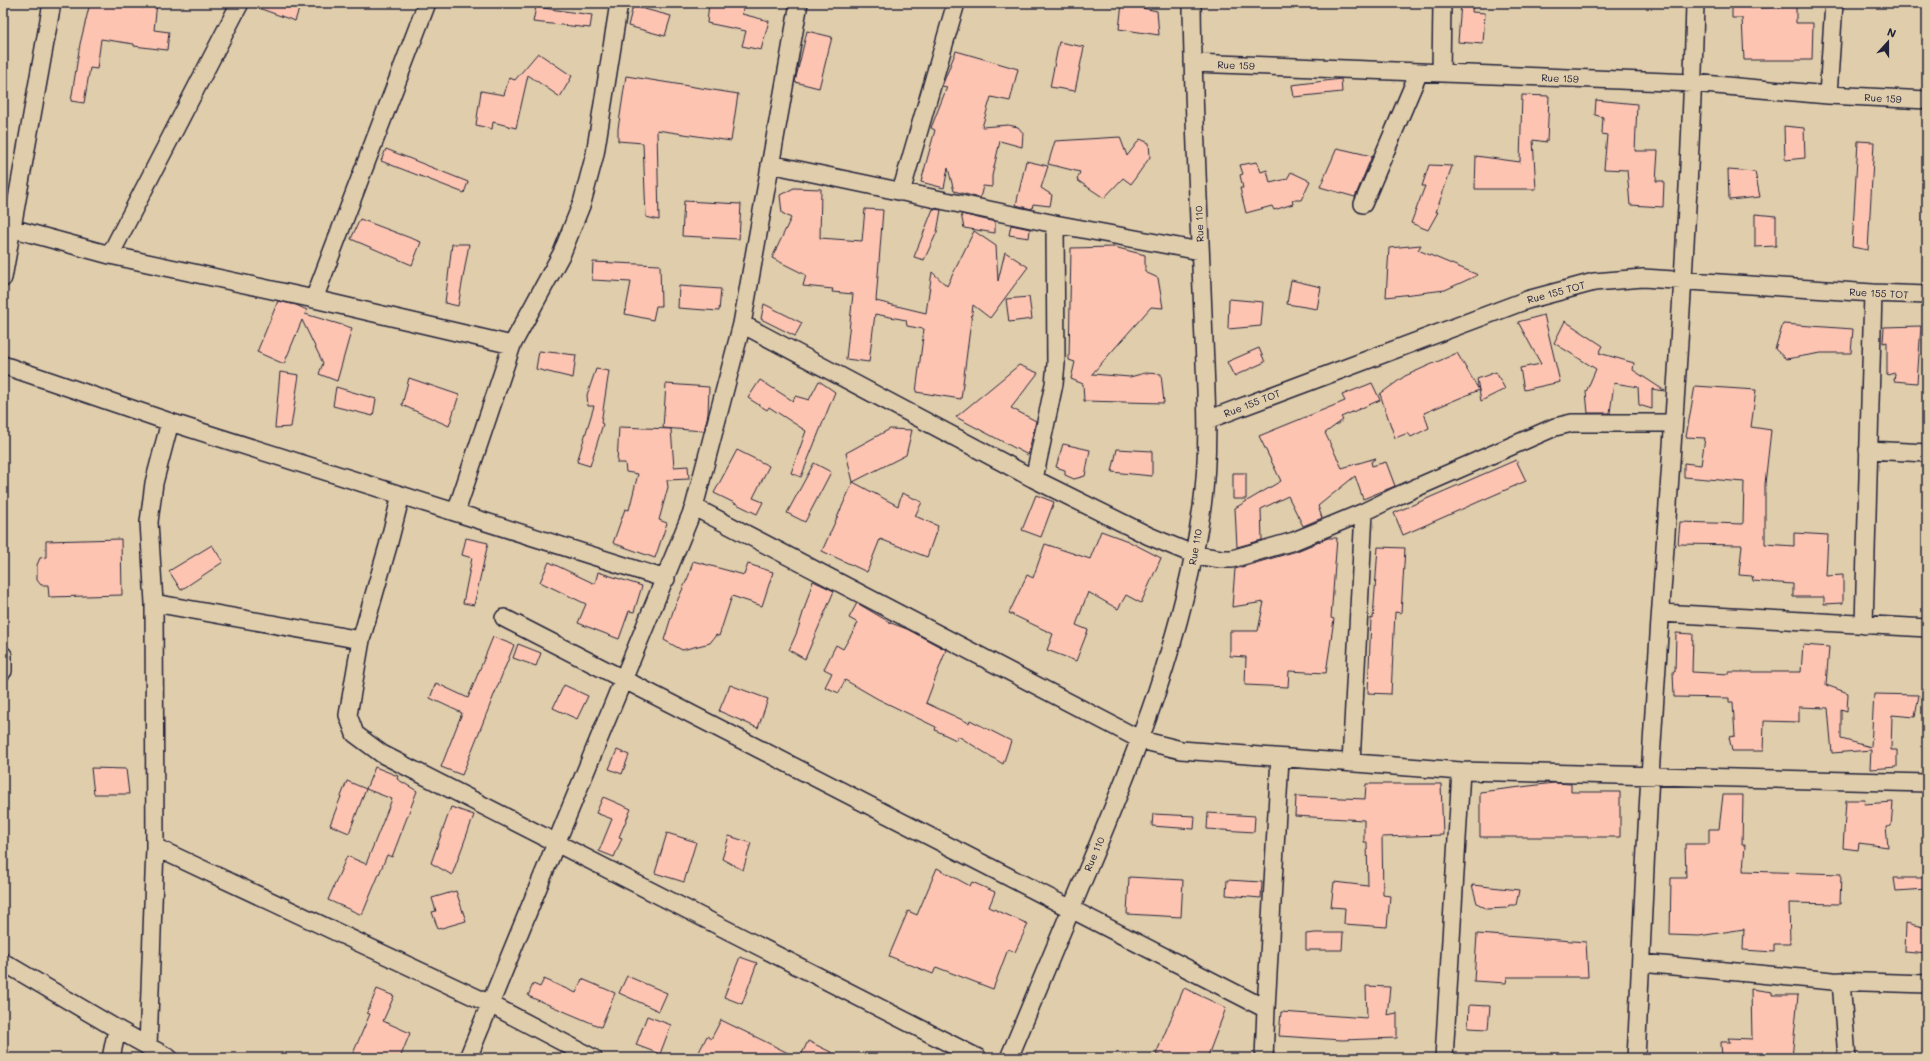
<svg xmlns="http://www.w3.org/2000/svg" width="1930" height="1061" viewBox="0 0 1930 1061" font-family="Mali,sans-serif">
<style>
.building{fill:#fdc5b1;stroke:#22223b}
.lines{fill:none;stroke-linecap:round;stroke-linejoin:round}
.street-casing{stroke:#22223b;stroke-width:20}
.street{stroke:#e0cdab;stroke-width:17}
.labels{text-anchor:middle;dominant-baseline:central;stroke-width:4;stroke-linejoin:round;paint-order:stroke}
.street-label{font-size:10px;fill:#22223b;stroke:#e0cdab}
</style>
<rect width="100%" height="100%" fill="#e0cdab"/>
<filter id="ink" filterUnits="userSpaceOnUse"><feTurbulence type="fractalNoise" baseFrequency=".025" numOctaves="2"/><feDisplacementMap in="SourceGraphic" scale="8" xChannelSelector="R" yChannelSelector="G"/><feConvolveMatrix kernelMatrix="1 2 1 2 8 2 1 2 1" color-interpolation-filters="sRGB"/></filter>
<g filter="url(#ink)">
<path class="building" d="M90 3H108L144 8V3H157L154 30 169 32 167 50 134 46V44L101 39 97 69 90 68 84 103 71 101 80 44Z
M250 3H301L295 21 250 5Z
M709 3H744L742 14 769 21 761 50 742 46 746 31 707 23Z
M1461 3H1473L1472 12 1485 13 1483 44 1458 42Z
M1732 3H1750V8L1796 7V23H1813L1812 60H1744L1742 18H1732Z
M1122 4 1157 11 1159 35 1119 29Z
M633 6 671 16 665 36 628 26Z
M536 7 592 15 590 28 533 22Z
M807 31 832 37 819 88 795 82Z
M1059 42 1084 47 1075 91 1050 87Z
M956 51 1018 69 1010 101 991 97 982 127 1008 125 1018 127 1023 133 1022 147 1000 141 992 176V187L983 186 980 198 954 191 948 168 944 188 921 182 935 130 931 128 947 87 942 86Z
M538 53 572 76 560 97 528 75 516 128 493 122 492 129 476 125 481 91 504 95 509 78 515 80Z
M626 76 738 94 731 141 657 130 659 220 646 217 643 143 618 141V129Z
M1341 79 1342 92 1294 97 1292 85Z
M1522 95 1549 96 1547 142 1533 140 1536 189H1475L1476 156 1520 162Z
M1596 100 1637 104 1635 151H1658L1656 181H1664L1663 207 1630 205 1627 170 1604 169 1607 135 1602 134 1603 117 1595 115Z
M1784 126 1804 128 1805 158 1785 160Z
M1120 137 1127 156 1140 139 1149 143 1150 157 1131 184 1123 178 1104 198 1077 180 1080 172 1048 164 1055 141Z
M1858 141 1874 142 1868 250 1852 247Z
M1337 148 1372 156 1355 197 1320 187Z
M386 149 468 182 464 193 381 161Z
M1026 161 1048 166 1041 188 1052 195 1050 206 1033 204 1032 209 1016 205Z
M1257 162 1261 172 1267 170 1270 183 1287 179 1291 172 1310 181 1301 200H1292L1293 204 1274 210 1272 206 1246 213 1240 188H1243L1240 175 1243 174 1240 165Z
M1429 165 1452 166 1436 212H1438L1428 230 1411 223 1425 186H1422Z
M1728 170 1755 172 1760 197 1729 200Z
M794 188 821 189 820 238 862 241 865 209 883 210 876 301 926 313 932 272 947 286 974 231 996 246 998 281 1005 252 1028 267 990 318 973 305 961 399 916 392 924 329 907 326 906 320 875 314 869 362 846 359 853 294 832 292 833 289 803 286 806 275 772 258 791 218 782 213 780 195Z
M684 201 741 204 739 239 682 236Z
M933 209 941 210 937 232 924 260 914 257Z
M961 214 995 222V233L964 228Z
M1755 214 1776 216V246L1755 247Z
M360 219 421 242 412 265 351 239Z
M1011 225 1030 229 1029 238 1009 235Z
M452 244H469L458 306 445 303Z
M1421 245 1418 250 1478 275 1445 290 1386 297 1389 248Z
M1114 247 1145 255V272L1158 278 1163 308 1151 307 1092 374 1130 377 1145 373 1161 374 1164 403 1084 401 1083 384 1071 379 1075 362 1069 360 1071 248Z
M593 262 660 265 661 306H656L653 320 625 314 631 282 592 280Z
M1291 280 1321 287 1317 309 1287 304Z
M679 286 721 289 719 311 678 308Z
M1029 297 1032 319 1009 322 1006 299Z
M1229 299 1263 302 1261 326 1228 329Z
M278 301 296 305 307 310 305 314 352 328 337 381 319 374 323 363 302 320 284 364 257 352Z
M764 304 802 323 795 336 761 319Z
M1544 315 1560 382 1524 390 1520 368 1541 364 1518 322Z
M1565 321 1603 346 1599 353 1634 363 1633 370 1665 391 1652 389V409L1639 405 1638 387 1614 383 1610 413H1588L1586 392 1596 369 1554 343Z
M1783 324 1853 329 1851 353H1821L1786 359 1775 349Z
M1921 326 1917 383 1894 381 1895 373 1887 375V342L1883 343 1884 327Z
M1259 348 1265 362 1234 376 1227 362Z
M539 351 576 355 573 378 536 369Z
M1457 353 1479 390 1424 413 1429 428 1411 437 1408 433 1395 438 1380 394 1405 376Z
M1019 365 1038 373 1011 408 1036 421 1028 455 956 417Z
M596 369 609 371 601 423 603 424 590 466 577 462 594 406H588L587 395Z
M280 372 299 375 291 427 275 428Z
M1496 372 1505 389 1481 401 1477 379Z
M409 378 459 395 449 426 402 405Z
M760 380 793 401 795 396 809 400 819 381 835 392 801 477 791 473 806 431 769 407 767 410 748 398Z
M1372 383 1380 400 1341 417 1343 420 1325 433 1342 468 1376 458 1371 462 1372 466 1386 462 1395 486 1363 499 1355 476 1318 506 1322 518 1303 526 1288 496 1261 509 1262 540 1237 547 1235 508 1281 481 1259 436 1345 401 1342 395Z
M666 384 709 387 708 414 704 431 663 428Z
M1695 386 1756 390 1751 427 1771 430 1765 484V544L1794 546V533L1828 535 1826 576 1843 575V603L1824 604V597H1793V584L1753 581 1752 576 1739 575 1742 545 1678 544 1680 522 1743 524 1744 482 1684 477V463L1701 465 1705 438 1686 437Z
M336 387 376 399 373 416 333 406Z
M619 427 671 429 674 467 688 466 689 479 667 480 668 487 659 520 667 523 655 558 613 543 625 509 629 510 638 474 626 472 625 463H617Z
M890 429 912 430 906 455 853 482 846 453Z
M1063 444 1090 450 1085 476 1074 479 1065 475V470L1056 467Z
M1117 449 1152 451V476L1112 472Z
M737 450 769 466 753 498 763 502 757 514 714 493Z
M1516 460 1526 481 1403 535 1394 513Z
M814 463 831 472 805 522 787 513Z
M1233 473H1246V499H1233Z
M853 482 898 506 902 493 922 502 915 516 938 526 927 557 880 539 867 572 822 551Z
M1036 495 1054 502 1041 537 1022 530Z
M1101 531 1128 541 1161 558 1141 603 1126 595 1118 609 1088 592 1076 625 1088 630 1076 661 1047 650 1053 634 1009 613 1027 575 1033 578 1045 544 1090 559Z
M466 538 488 543 474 605 463 603 472 558 462 555Z
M1328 538H1337L1331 618 1334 619 1326 673 1289 671 1288 687 1245 685 1246 657 1230 656V631H1258L1264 602 1232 607 1235 569 1297 551Z
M121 539 122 595 49 597 48 585H41L37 580V565L40 558 46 557V541Z
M212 545 223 562 181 590 169 571Z
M1378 547 1405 548 1401 613 1395 612 1391 694 1368 693 1371 618 1373 619Z
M693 561 744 575 748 564 773 572 762 606 732 596 719 636 716 635 710 643 682 650 664 640 674 608 689 575Z
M549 562 595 584 598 572 642 586 634 612 629 611 619 639 578 623 586 604 540 582Z
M813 581 834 591 805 659 789 650 797 632Z
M857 603 891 623 907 629 946 650 926 703 969 723 970 720 1011 741 1003 764 958 736 956 740 935 730 936 727 878 699 845 680 839 693 825 687 832 673 824 669 836 645 843 649 858 623 849 618Z
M1676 633 1693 634 1692 672 1729 674V672H1801L1803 645 1829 647 1826 685 1848 693 1847 711 1841 709V739L1871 747 1874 694 1919 695 1915 717 1892 715 1891 750H1897V767L1870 769 1871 750 1832 753 1828 708 1799 707V722L1764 721 1763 751H1732L1729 737 1735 736 1733 702H1729V698L1674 697 1673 671 1675 672Z
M493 637 514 645 462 775 441 767 462 713 430 698 436 683 468 698Z
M518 644 541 653 536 666 513 658Z
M564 685 588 696 577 719 553 708Z
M730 685 768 699 758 728 719 711Z
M617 750 629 755 622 774 609 769Z
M375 767 398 776 397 779 417 791 392 857 387 855 362 915 328 900 347 856 366 864 392 799 366 789Z
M91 768 126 769 129 794H94Z
M347 781 366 789 349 833 330 825Z
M1554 783 1571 784V792H1620V837H1480V792Z
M1366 784H1441L1443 835 1382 837 1383 895 1390 896 1387 927 1344 924 1345 908 1331 907 1334 882 1368 886 1367 842H1364V820L1295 816 1296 796 1365 799Z
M1723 795H1743L1742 845H1745L1743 871 1841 874 1840 904 1789 903 1790 944H1774V952L1743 950 1744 929 1699 936 1670 935 1671 878H1686L1685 844H1709V829H1719Z
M603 797 631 809 619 837 622 838 614 857 599 851 612 819 596 813Z
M1846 800H1865L1864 804 1893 802 1891 826 1886 827 1888 847 1859 843 1858 850 1843 848Z
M451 807 474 815 452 875 431 863Z
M1208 813 1255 816 1254 832 1207 829Z
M1153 814 1195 816 1194 829 1152 826Z
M667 833 696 842 684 882 655 873Z
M729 836 751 843 743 870 722 859Z
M937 868 970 886 972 882 995 892 989 907 1028 924 1015 952 1008 949 993 989 936 967 933 974 889 956 908 911 917 915Z
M1129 877 1183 880 1181 917 1127 914Z
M1894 878H1927V889L1896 891Z
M1227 880 1262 882 1261 898 1226 895Z
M1472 885 1519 890 1516 905H1509L1507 908 1487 909 1477 903Z
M456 891 466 921 438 929 432 912 436 911 432 898Z
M1906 923 1927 928V954L1905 952Z
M1315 933H1343L1342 950H1306V934Z
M1477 934 1586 942 1588 977H1507L1506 983 1474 981Z
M740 957 757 963 742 1004 724 997Z
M627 976 667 993 659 1011 619 993Z
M544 979 576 993 582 979 615 993 601 1027 528 996 533 984 540 987Z
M1366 986 1390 987 1387 1015 1397 1013V1038L1342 1040 1279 1036 1281 1012 1367 1018Z
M1184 988 1226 1008 1207 1058H1166L1156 1054Z
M377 989 394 996 383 1021 410 1033 400 1058H351L370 1014 367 1013Z
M1751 989 1772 992V995H1798L1792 1058H1722L1721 1042H1730L1728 1038 1752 1039Z
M1469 1005 1490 1006 1488 1029 1468 1028Z
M647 1016 671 1025 660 1054 636 1045Z
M721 1020 764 1041 798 1058H696L707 1036 711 1039Z
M808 1041 843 1058H800Z"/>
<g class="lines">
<defs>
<path id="street" d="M1193 63 1693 83 1828 95 1927 100
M1441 73 1442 3
M1828 95 1834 3
M770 164 1055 224 1200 251
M901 192 956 3
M1363 204 1419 72
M11 228 110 255 314 299 512 345
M110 255 240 3
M3 278 52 3
M314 299 427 3
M742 324 1034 479 1149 536 1195 555 1221 559H1232L1294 541 1364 512 1397 496 1555 427 1572 423H1673
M3 365 170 422 666 579
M1207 420 1527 300 1594 282 1643 278 1873 293 1927 295
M1868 450 1927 453
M1034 479 1054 384 1056 364 1055 224
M401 495 388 546 361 640 348 715 355 734 382 754 978 1058
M694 507 1141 740 1181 750 1461 771 1927 783
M456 512 512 345 562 253 582 203 595 154 619 3
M154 603 361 640
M1661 613 1927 628
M504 618 1266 1009 1264 1058
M1864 625 1873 293
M3 655V671
M1351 763 1364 512
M155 847 490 1004 593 1058
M3 962 117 1029 169 1058
M1641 963 1833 981 1927 984
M1841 981 1847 1058
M1266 1009 1280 758
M148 1047 155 847 154 603 149 522 154 483 170 422
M111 1058 117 1029
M468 1058 694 507 742 324 799 3
M1009 1058C1035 996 1061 933 1087 871 1137 752 1184 635 1202 507 1211 443 1205 378 1203 315 1199 211 1193 107 1192 3
M1444 1058 1461 771
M1636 1058C1641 964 1644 871 1650 777 1665 519 1689 261 1695 3"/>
</defs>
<use href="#street" class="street-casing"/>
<use href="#street" class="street"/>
</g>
</g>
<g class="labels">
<g class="street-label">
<text transform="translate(1236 65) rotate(2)">Rue 159</text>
<text transform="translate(1560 78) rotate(2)">Rue 159</text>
<text transform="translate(1883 98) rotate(3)">Rue 159</text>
<text transform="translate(1199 224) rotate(-92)">Rue 110</text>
<text transform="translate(1556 292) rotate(-15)">Rue 155 TOT</text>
<text transform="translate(1879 293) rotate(3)">Rue 155 TOT</text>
<text transform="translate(1252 403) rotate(-21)">Rue 155 TOT</text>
<text transform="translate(1195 547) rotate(-80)">Rue 110</text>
<text transform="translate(1094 854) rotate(-67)">Rue 110</text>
</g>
</g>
<rect width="1930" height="1061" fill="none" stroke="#e0cdab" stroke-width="16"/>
<rect x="8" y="8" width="1914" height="1045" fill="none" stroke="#22223b" stroke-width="1.5" filter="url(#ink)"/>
<g transform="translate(1888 42) rotate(21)" stroke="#e0cdab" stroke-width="3" paint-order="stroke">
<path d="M0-3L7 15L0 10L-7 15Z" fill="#22223b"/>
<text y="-6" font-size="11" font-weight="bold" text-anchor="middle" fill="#22223b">N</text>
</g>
</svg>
